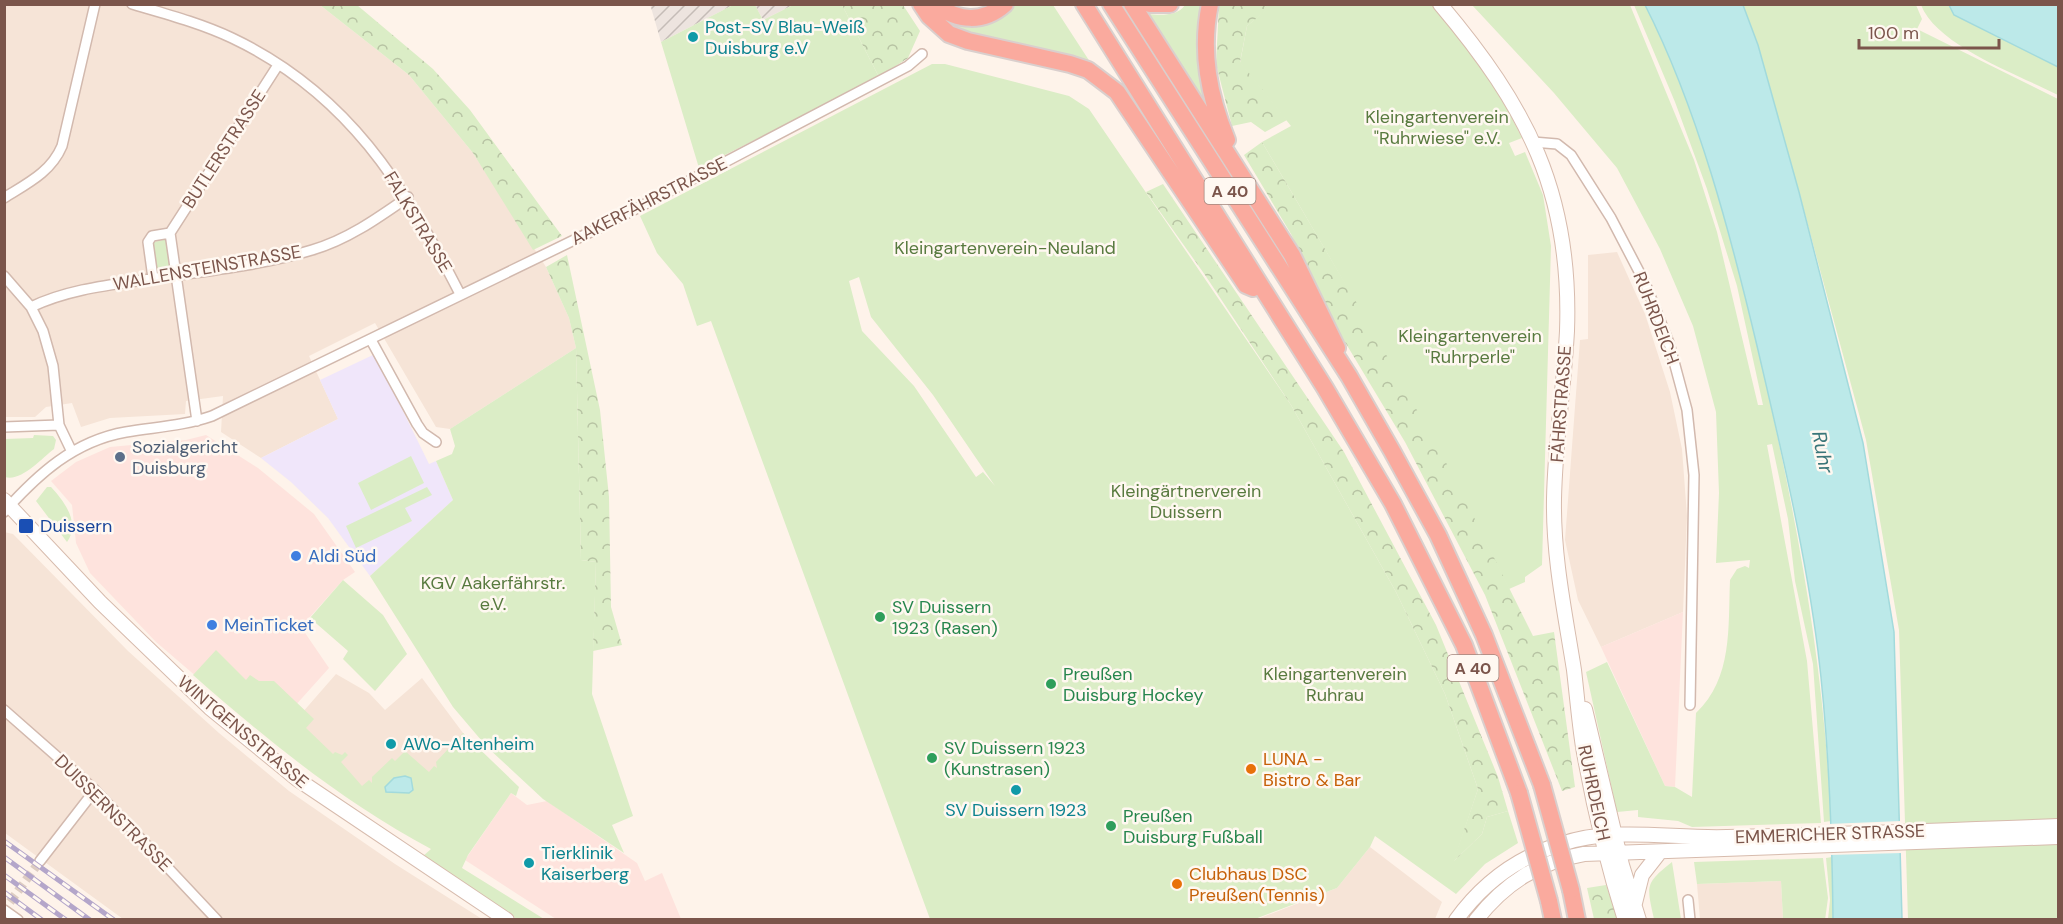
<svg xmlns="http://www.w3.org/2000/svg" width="2063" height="924" viewBox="0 0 2063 924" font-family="'DM Sans',sans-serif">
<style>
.residential{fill:#f6e4d7}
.commercial{fill:#fee3dd}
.industrial{fill:url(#industrial-furrows)}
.education{fill:#f0e6fa}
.green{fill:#dbedc6;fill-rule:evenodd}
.forest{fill:url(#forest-crowns)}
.water{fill:#bce9e9;stroke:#a2dadc;stroke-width:1.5}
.pier{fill:#fef3ea}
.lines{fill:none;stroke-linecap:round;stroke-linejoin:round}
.minor-tunnel{stroke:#ddccc2;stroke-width:9;stroke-dasharray:9 4.5;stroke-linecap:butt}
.minor-casing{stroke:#d2b9ae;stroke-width:12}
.secondary-casing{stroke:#d7bbad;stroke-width:16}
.motorway-casing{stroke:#dacfcd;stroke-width:20}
.minor{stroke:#fff;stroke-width:9}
.secondary{stroke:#fff;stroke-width:14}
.motorway{stroke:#faaa9e;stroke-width:16}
.rail-casing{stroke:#b4a6ca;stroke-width:5}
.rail{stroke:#fff8f1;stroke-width:3;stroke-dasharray:9;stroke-linecap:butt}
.motorway-bridge-casing{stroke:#dacfcd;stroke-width:20;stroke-linecap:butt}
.motorway-bridge{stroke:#faaa9e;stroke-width:16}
.culture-dot{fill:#0f9aa8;stroke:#fff8f1;stroke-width:2}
.service-dot{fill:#5c6f8a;stroke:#fff8f1;stroke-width:2}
.transit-dot{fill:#1a4fb4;stroke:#fff8f1;stroke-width:2}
.shop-dot{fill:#3f7fe0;stroke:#fff8f1;stroke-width:2}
.leisure-dot{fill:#2e9e5b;stroke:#fff8f1;stroke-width:2}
.food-dot{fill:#e8710a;stroke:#fff8f1;stroke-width:2}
.labels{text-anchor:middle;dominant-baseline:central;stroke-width:5;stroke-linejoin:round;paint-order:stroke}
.shield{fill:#fff8f1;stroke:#a3867d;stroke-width:1.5}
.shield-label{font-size:16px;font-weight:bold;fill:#7b554b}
.culture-label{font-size:18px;fill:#0d838f;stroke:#fff8f1;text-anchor:start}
.park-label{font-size:18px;fill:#587a3f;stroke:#fff8f1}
.street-label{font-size:18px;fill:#7b554b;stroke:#fff8f1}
.service-label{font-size:18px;fill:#4e5e75;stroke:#fff8f1;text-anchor:start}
.transit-label{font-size:18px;fill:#164399;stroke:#fff8f1;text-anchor:start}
.shop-label{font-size:18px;fill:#366cbe;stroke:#fff8f1;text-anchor:start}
.leisure-label{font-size:18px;fill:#27864d;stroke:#fff8f1;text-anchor:start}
.food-label{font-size:18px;fill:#c56008;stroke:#fff8f1;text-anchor:start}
.water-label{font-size:20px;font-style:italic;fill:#3a7679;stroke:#fff8f1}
</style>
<defs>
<pattern id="industrial-furrows" width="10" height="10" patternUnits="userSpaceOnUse" patternTransform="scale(1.5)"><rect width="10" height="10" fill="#ede4df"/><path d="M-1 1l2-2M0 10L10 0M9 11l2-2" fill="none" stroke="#c5bcb7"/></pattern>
<pattern id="forest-crowns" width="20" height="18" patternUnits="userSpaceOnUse" patternTransform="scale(1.5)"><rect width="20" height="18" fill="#dbedc6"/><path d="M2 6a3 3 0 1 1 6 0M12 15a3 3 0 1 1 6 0" fill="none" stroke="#b7c3a3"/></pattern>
</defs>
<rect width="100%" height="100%" fill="#fef3ea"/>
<path class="residential" d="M4 5H320L409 75 473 153 546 267 569 318 576 348 450 429 436 427 375 323 309 356 338 419 261 458 221 432 223 396 186 401 185 414 110 418 81 427 72 403 46 407 35 417H5Z
M1617 252 1645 314 1670 392 1682 449 1687 516 1683 612 1601 647 1578 600 1565 540 1580 340 1588 339V255Z
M4 532 13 534 128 651 219 733 289 791 395 864 482 919H123L5 833Z
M336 674 369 693 385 710 422 678 463 733 475 745 408 818 360 792 288 729Z
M1370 847 1442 902 1435 919 1255 920 1337 888Z
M1781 881 1783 919H1700L1697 884Z"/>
<path class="commercial" d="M206 435 258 468 314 514 355 572 343 580 301 627 329 668 267 737 156 642 90 573 76 543 72 505 51 481 76 462 110 447 186 440Z
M1683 612 1675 787 1665 786 1601 647Z
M511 793 527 805 547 801 637 863 645 881 662 873 681 919H556L465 860Z"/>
<path class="industrial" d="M650 4H733V5L661 42Z
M755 5H793L763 20Z"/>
<path class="education" d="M375 354 429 464 436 461 453 500 370 576 328 518 291 482 261 458 338 419 320 380Z"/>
<path class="green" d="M733 5H755L763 20 793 5H842L879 77 699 168 661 42Z
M1013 5H1053L1092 65 971 35 946 22 960 24 1009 10Z
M1185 5H1207L1211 112 1147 14C1159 15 1177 17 1185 5Z
M1264 5H1432C1467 46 1499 88 1522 138L1509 143 1515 156 1525 152 1543 195 1551 246 1542 565 1525 577V582L1509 589C1434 436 1349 289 1262 142L1291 126 1240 63 1247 26 1267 9Z
M1472 5H1630L1694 160 1717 232 1758 405H1763L1737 286 1707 189 1675 102 1634 5H1645C1700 113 1733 243 1761 361 1796 517 1824 661 1831 821L1824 822 1813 664 1795 581 1788 519 1772 444 1767 445 1807 661 1821 823 1692 827 1678 821 1638 817V810L1617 812 1586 672 1607 662 1665 786 1675 787 1692 797 1696 713C1733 678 1728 627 1730 580L1737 569 1745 566 1749 568 1750 560 1716 563 1719 493 1716 412 1693 326 1660 249 1617 168 1554 93Z
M1743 5H1916L1922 19 1917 29 2058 99V919H1908L1899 630 1866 440 1799 192 1758 45Z
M1921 5H1949L1954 15 2058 67V95C2019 75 1937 46 1921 5Z
M932 64H945L1069 96 1089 109 1291 405 1396 592 1445 694 1478 789 1454 861 1482 834 1487 817 1508 811 1518 843 1485 864 1456 894 1375 836 1370 847 1337 888 1255 919H930L711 321 697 326 683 284 657 253 640 216ZM859 277 871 317 933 395 995 486 983 472 976 477 914 386 862 331 849 281Z
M167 239 171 268 155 270 151 243Z
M576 348 581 560 596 562 592 694 633 816 612 825 624 853 543 799 487 747 453 707 370 576 453 500 436 461 452 454 455 446 450 429Z
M34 435 53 436 56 440 54 449C41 459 21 482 5 477V439L33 438Z
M411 456 424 483 371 510 358 483Z
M47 487H51C64 501 81 523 67 542L36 501Z
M427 487 432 495 405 508 412 521 356 548 346 526Z
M343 580 383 615 407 654 375 691 343 659 348 651 310 618Z
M216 650 246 680 250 675 259 681H274L314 719 306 728 333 754 335 752 342 755 345 752 348 755 341 762 362 786 369 780 372 783V777L392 758 395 761 405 751 429 772 434 766 437 768 436 762 463 733 519 787 516 796 511 793 468 855 462 868 544 919H517L422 857 431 849C343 802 267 740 193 675Z
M1832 857 1833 919H1828L1830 900 1826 858Z
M1823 858 1828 898 1825 920 1783 919 1781 881 1697 884 1694 862Z
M1672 862 1681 919H1654C1647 886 1644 884 1672 862Z"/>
<path class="forest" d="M320 5H357L433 69 470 110 562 236 533 250 473 153 409 75Z
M842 5H903L920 31 908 58 879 77Z
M1219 5H1264L1268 9 1247 26 1240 62 1287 120 1265 132 1251 122 1232 126 1216 64Z
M1262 142 1368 322 1454 477 1533 636 1554 632 1575 787 1562 791 1485 595 1405 442 1336 327 1291 234 1244 155Z
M1163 184 1344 452 1436 625 1498 777 1508 811 1487 817 1482 834 1453 862 1478 789 1445 694 1396 592 1291 405 1205 275 1146 192Z
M567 255 600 410 609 497 611 607 622 645 593 651 596 562 581 560 576 348 569 318 546 267Z
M1606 885 1618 919H1594L1587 888Z"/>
<path class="water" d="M1645 5H1743L1758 45 1799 192 1863 443 1894 632 1902 919H1833C1832 829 1829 740 1818 651 1805 549 1781 449 1758 350 1731 236 1698 109 1645 5Z
M1949 5H2058V67L1954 15Z
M405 776 411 778 413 790 409 793 386 792 385 787 394 778Z"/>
<path class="pier" d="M1901 821 1902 853 1829 855 1828 824Z"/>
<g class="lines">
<path class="minor-tunnel" d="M10 902 40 861"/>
<defs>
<path id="minor" d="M132 4C166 14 200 23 232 38 348 93 404 185 460 294
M1533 142 1557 144 1571 155 1611 218 1645 283 1669 343 1687 410 1694 475 1690 705
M4 198C28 183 51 172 62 146L95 4
M4 276 31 307 43 331 53 366 59 425 71 450
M153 278 148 242 152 236 170 233
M31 307C64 291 101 286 137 281 195 272 256 267 312 250 347 240 378 218 408 197
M371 340 417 424 423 433 436 442
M197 421 170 233 278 65
M4 427 59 425
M4 512C38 474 74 441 126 432 155 427 183 426 212 416L607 224 908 66 922 54
M4 710 95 790 217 920
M40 861 95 790
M1688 900 1690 920
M4 910 18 920"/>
<path id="secondary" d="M1440 4C1527 107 1572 193 1567 331 1564 387 1555 443 1554 499 1553 557 1565 613 1574 670 1577 696 1579 721 1583 747 1593 804 1607 864 1625 920
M4 500 100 602 210 708 297 779 507 920
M1585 709 1622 865 1639 920
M1635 903 1642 875 1660 852
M1456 920C1482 884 1518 857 1561 844 1615 826 1672 839 1727 837 1838 835 1948 830 2058 826
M1476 920C1505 883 1538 862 1584 854L2058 837"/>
<path id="motorway" d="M921 4 929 16 949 34 968 41 1070 64 1088 70 1117 92 1246 285 1253 288
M936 4C957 22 984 23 1005 4
M1084 4 1325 388 1393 504 1464 645 1519 793
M1111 4 1349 376 1392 451 1438 535 1484 635 1542 785
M1132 4 1292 255 1337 348
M1150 4H1170
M1210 4C1200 52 1209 96 1227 140
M1571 890 1577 920
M1549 901 1553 920"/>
</defs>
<use href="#minor" class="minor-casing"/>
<use href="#secondary" class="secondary-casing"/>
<use href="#motorway" class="motorway-casing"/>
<use href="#minor" class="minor"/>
<use href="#secondary" class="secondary"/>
<use href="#motorway" class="motorway"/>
<defs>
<path id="rail" d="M4 841 114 920
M4 857 90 920
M4 875 66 920
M4 892 42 920"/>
</defs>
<use href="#rail" class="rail-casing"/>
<use href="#rail" class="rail"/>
<defs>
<path id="motorway-bridge" d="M1542 785 1571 890
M1519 793 1549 901"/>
</defs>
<use href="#motorway-bridge" class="motorway-bridge-casing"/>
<use href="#motorway-bridge" class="motorway-bridge"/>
</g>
<g class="culture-dot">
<circle cx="693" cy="37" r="6"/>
<circle cx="391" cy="744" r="6"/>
<circle cx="1016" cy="790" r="6"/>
<circle cx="529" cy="863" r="6"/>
</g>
<circle class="service-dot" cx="120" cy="457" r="6"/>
<rect class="transit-dot" x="18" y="518" width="16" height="16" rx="3"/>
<g class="shop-dot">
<circle cx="296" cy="556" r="6"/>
<circle cx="212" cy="625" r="6"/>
</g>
<g class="leisure-dot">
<circle cx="880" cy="617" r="6"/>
<circle cx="1051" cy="684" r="6"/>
<circle cx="932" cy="758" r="6"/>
<circle cx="1111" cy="826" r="6"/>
</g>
<g class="food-dot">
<circle cx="1251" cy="769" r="6"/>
<circle cx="1177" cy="884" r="6"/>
</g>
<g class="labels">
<g class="shield">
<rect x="1204.5" y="178" width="51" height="26" rx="4.5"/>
<rect x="1447.5" y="655" width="51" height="26" rx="4.5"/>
</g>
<g class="shield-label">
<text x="1230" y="191">A 40</text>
<text x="1473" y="668">A 40</text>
</g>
<g class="culture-label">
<text x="705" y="27">Post-SV Blau-Weiß<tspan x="705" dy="21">Duisburg e.V</tspan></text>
<text x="403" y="744">AWo-Altenheim</text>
<text x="1016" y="810" text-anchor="middle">SV Duissern 1923</text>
<text x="541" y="853">Tierklinik<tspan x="541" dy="21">Kaiserberg</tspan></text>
</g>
<g class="park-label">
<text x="1437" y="117">Kleingartenverein<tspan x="1437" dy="21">"Ruhrwiese" e.V.</tspan></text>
<text x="1005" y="248">Kleingartenverein-Neuland</text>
<text x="1470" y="336">Kleingartenverein<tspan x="1470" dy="21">"Ruhrperle"</tspan></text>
<text x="1186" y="491">Kleingärtnerverein<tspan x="1186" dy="21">Duissern</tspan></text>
<text x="493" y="583">KGV Aakerfährstr.<tspan x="493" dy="21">e.V.</tspan></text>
<text x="1335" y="674">Kleingartenverein<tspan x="1335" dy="21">Ruhrau</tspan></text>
</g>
<g class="street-label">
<text transform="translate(224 149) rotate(-57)">BUTLERSTRASSE</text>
<text transform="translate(649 201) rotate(-27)">AAKERFÄHRSTRASSE</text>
<text transform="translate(418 222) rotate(59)">FALKSTRASSE</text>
<text transform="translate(207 268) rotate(-10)">WALLENSTEINSTRASSE</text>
<text transform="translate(1656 318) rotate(69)">RUHRDEICH</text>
<text transform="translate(1561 404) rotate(-86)">FÄHRSTRASSE</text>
<text transform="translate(243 732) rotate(40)">WINTGENSSTRASSE</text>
<text transform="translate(1594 793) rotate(78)">RUHRDEICH</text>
<text transform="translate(113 813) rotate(45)">DUISSERNSTRASSE</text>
<text transform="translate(1830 834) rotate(-2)">EMMERICHER STRASSE</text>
</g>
<g class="service-label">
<text x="132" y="447">Sozialgericht<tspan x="132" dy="21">Duisburg</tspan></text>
</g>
<g class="transit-label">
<text x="40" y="526">Duissern</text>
</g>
<g class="shop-label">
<text x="308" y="556">Aldi Süd</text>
<text x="224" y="625">MeinTicket</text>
</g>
<g class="leisure-label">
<text x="892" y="607">SV Duissern<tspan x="892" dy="21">1923 (Rasen)</tspan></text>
<text x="1063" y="674">Preußen<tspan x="1063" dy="21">Duisburg Hockey</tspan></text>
<text x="944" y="748">SV Duissern 1923<tspan x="944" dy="21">(Kunstrasen)</tspan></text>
<text x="1123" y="816">Preußen<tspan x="1123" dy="21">Duisburg Fußball</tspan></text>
</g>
<g class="food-label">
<text x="1263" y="759">LUNA -<tspan x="1263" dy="21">Bistro &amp; Bar</tspan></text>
<text x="1189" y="874">Clubhaus DSC<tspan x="1189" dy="21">Preußen(Tennis)</tspan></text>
</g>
<g class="water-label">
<text transform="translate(1823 452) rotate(79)">Ruhr</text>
</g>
</g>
<rect width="2063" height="924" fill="none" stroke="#7b554b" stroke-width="12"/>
<path d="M1859 39v9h140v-9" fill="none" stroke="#7b554b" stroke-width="3"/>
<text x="1868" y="39" font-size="18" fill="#7b554b" stroke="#fff8f1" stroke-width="4.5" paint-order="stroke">100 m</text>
</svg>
